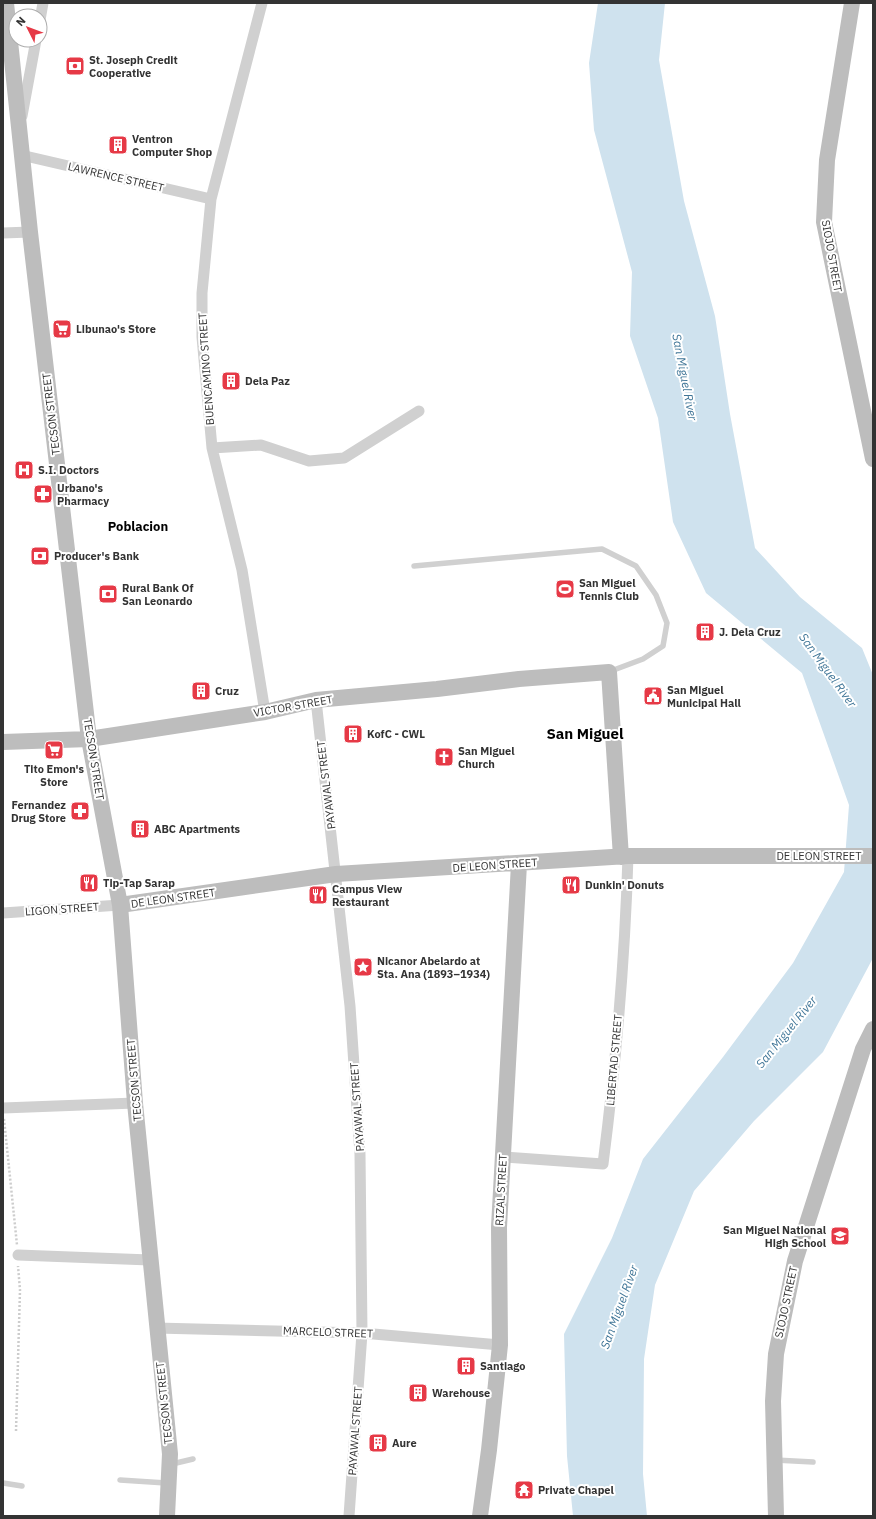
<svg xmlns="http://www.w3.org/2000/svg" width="876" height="1519" viewBox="0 0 876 1519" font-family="'IBM Plex Sans',sans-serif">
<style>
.water{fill:#cfe2ee}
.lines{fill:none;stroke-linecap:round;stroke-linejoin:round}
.path{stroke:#cdcdcd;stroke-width:2.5;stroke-dasharray:2 2;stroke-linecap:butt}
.lane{stroke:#d0d0d0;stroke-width:5.5}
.street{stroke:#d0d0d0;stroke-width:11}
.secondary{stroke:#bdbdbd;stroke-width:16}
.labels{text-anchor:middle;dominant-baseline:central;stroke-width:4;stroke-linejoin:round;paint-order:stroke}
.poi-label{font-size:11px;font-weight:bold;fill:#333;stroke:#fff;text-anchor:start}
.street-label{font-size:11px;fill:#333;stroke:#fff}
.water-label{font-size:12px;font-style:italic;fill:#3f7597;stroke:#fff}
.quarter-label{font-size:13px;font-weight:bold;fill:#000;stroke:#fff}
.district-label{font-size:15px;font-weight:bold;fill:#000;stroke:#fff}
</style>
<rect width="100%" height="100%" fill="#fff"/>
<path class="water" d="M598 3H665L659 60 684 201 715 316 730 414 755 548 800 597 862 648 873 675V958L823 1052 754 1121 694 1191 655 1285 644 1359 643 1474 647 1516H573L567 1456 564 1334 612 1238 643 1159 723 1057 793 963 844 872 849 805 802 673 706 593 673 522 658 418 630 336 632 272 594 130 589 63Z"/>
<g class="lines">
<path class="path" d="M4 1119 17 1245
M16 1431 20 1290 18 1266"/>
<path class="lane" d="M414 566 602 549 636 566 656 595 667 623 663 646 643 659 611 671
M775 1460 813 1462
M172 1464 193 1459
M120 1480 166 1483
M3 1483 22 1486"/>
<path class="street" d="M262 3 211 199 202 293V337L212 448 242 570 265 712
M40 20 43 3
M22 116 36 40
M21 155 211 199
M3 233 30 232
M212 448 261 445 309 461 344 458 419 411
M316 700 350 1006 360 1154 362 1333 349 1516
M3 913 120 905
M3 1108 135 1103
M503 1157 603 1164C616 1062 625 959 628 856
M18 1255 150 1260
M156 1328 362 1333 500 1345"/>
<path class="secondary" d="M6 3 30 232 89 739 120 905 135 1103 170 1454 167 1516
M852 3 827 160 824 222 873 459
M3 742 89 739 265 712 316 700 437 689 519 679 609 672 621 857
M120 905 336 874 628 856H873
M480 1516 489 1450 500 1345 499 1227 519 864
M776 1516 773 1401 776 1354 795 1261 863 1049 873 1029"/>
</g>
<defs>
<symbol id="bank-square" viewBox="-11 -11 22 22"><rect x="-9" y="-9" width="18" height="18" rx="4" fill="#e63946" stroke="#fff"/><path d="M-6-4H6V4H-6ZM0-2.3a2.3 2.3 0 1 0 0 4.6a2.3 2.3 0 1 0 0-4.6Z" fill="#fff"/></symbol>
<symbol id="building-square" viewBox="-11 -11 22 22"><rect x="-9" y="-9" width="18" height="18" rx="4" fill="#e63946" stroke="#fff"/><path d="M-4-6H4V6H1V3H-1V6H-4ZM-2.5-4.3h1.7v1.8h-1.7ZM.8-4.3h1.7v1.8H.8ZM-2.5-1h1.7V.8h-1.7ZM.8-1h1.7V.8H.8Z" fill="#fff"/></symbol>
<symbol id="supermarket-square" viewBox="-11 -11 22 22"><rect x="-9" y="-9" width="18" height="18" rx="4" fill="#e63946" stroke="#fff"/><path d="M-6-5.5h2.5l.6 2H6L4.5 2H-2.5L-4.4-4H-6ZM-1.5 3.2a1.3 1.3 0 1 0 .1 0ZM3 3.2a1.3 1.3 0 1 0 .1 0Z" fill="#fff"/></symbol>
<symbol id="hospital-square" viewBox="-11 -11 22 22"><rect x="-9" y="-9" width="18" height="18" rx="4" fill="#e63946" stroke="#fff"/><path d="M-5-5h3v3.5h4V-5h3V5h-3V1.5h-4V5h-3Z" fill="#fff"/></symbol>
<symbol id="pharmacy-square" viewBox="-11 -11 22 22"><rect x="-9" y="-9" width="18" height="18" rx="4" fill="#e63946" stroke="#fff"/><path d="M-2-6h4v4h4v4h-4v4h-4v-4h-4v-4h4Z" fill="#fff"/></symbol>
<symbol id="stadium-square" viewBox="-11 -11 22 22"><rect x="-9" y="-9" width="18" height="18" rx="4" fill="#e63946" stroke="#fff"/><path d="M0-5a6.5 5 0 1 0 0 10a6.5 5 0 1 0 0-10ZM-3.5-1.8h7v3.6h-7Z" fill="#fff"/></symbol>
<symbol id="civic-square" viewBox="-11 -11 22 22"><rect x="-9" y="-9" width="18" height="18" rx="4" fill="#e63946" stroke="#fff"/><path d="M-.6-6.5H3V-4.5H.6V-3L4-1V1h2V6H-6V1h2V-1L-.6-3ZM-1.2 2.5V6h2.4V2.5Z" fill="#fff"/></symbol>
<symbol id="church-square" viewBox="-11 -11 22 22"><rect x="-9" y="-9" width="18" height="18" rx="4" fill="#e63946" stroke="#fff"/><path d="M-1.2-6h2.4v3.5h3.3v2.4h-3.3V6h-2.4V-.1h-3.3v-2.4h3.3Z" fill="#fff"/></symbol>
<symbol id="restaurant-square" viewBox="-11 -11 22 22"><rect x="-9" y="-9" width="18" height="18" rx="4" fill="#e63946" stroke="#fff"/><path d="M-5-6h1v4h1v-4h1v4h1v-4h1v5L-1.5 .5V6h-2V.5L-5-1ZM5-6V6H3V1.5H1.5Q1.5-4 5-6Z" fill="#fff"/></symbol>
<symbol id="sight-square" viewBox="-11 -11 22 22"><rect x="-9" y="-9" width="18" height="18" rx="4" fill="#e63946" stroke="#fff"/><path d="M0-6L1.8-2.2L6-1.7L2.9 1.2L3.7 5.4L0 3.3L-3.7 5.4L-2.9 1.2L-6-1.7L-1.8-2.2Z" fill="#fff"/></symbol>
<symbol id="school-square" viewBox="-11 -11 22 22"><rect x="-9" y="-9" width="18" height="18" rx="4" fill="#e63946" stroke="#fff"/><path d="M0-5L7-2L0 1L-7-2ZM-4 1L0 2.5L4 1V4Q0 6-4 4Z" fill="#fff"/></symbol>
<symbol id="temple-square" viewBox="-11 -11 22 22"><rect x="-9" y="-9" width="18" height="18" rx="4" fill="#e63946" stroke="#fff"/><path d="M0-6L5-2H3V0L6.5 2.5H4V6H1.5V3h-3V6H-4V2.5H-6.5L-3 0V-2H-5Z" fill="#fff"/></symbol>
</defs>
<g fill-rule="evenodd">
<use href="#bank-square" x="64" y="55" width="22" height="22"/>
<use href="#building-square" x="107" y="134" width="22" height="22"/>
<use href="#supermarket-square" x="51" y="318" width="22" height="22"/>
<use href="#building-square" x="220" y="370" width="22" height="22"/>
<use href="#hospital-square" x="13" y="459" width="22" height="22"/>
<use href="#pharmacy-square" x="32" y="483" width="22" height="22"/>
<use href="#bank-square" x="29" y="545" width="22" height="22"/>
<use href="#stadium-square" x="554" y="578" width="22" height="22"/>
<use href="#bank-square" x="97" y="583" width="22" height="22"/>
<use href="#building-square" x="694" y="621" width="22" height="22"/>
<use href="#building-square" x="190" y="680" width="22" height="22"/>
<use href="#civic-square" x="642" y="685" width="22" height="22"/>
<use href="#building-square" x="342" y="723" width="22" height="22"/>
<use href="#supermarket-square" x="43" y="739" width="22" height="22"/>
<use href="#church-square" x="433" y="746" width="22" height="22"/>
<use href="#pharmacy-square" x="69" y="800" width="22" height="22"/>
<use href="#building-square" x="129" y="818" width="22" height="22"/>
<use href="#restaurant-square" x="78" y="872" width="22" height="22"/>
<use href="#restaurant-square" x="560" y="874" width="22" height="22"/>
<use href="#restaurant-square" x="307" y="884" width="22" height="22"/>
<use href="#sight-square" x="352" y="956" width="22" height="22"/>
<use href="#school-square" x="829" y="1225" width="22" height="22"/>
<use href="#building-square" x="455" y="1355" width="22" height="22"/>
<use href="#building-square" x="407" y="1382" width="22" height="22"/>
<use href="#building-square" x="367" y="1432" width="22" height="22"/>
<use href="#temple-square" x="513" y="1479" width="22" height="22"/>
</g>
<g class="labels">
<g class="poi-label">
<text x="89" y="60">St. Joseph Credit<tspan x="89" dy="13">Cooperative</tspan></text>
<text x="132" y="139">Ventron<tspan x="132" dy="13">Computer Shop</tspan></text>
<text x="76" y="329">Libunao's Store</text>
<text x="245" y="381">Dela Paz</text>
<text x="38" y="470">S.I. Doctors</text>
<text x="57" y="488">Urbano's<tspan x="57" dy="13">Pharmacy</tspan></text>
<text x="54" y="556">Producer's Bank</text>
<text x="579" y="583">San Miguel<tspan x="579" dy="13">Tennis Club</tspan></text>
<text x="122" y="588">Rural Bank Of<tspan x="122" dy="13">San Leonardo</tspan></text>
<text x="719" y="632">J. Dela Cruz</text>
<text x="667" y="690">San Miguel<tspan x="667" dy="13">Municipal Hall</tspan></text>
<text x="215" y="691">Cruz</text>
<text x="367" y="734">KofC - CWL</text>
<text x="458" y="751">San Miguel<tspan x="458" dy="13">Church</tspan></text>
<text x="54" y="769" text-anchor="middle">Tito Emon's<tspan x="54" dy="13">Store</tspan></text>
<text x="66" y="805" text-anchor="end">Fernandez<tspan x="66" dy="13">Drug Store</tspan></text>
<text x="154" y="829">ABC Apartments</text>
<text x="103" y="883">Tip-Tap Sarap</text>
<text x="585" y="885">Dunkin' Donuts</text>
<text x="332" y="889">Campus View<tspan x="332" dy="13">Restaurant</tspan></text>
<text x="377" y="961">Nicanor Abelardo at<tspan x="377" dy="13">Sta. Ana (1893–1934)</tspan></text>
<text x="826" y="1230" text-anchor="end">San Miguel National<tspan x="826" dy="13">High School</tspan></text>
<text x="480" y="1366">Santiago</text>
<text x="432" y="1393">Warehouse</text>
<text x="392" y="1443">Aure</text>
<text x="538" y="1490">Private Chapel</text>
</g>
<g class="street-label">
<text transform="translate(116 177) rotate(13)">LAWRENCE STREET</text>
<text transform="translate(832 256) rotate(80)">SIOJO STREET</text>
<text transform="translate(206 369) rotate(-94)">BUENCAMINO STREET</text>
<text transform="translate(51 414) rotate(-97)">TECSON STREET</text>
<text transform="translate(293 706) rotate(-10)">VICTOR STREET</text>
<text transform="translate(94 759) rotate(81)">TECSON STREET</text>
<text transform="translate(326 785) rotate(-97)">PAYAWAL STREET</text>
<text x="819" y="856">DE LEON STREET</text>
<text transform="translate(495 865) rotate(-4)">DE LEON STREET</text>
<text transform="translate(173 898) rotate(-8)">DE LEON STREET</text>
<text transform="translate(62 909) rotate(-4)">LIGON STREET</text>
<text transform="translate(614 1060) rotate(-85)">LIBERTAD STREET</text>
<text transform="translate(134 1080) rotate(-95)">TECSON STREET</text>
<text transform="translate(357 1107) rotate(-94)">PAYAWAL STREET</text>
<text transform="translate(501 1190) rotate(-87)">RIZAL STREET</text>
<text transform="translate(786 1302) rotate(-78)">SIOJO STREET</text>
<text transform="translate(328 1332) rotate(2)">MARCELO STREET</text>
<text transform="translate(164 1403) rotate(-96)">TECSON STREET</text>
<text transform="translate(355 1431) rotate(-86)">PAYAWAL STREET</text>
</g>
<g class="water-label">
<text transform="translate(685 377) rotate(79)">San Miguel River</text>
<text transform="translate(828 670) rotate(54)">San Miguel River</text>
<text transform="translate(786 1032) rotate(-51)">San Miguel River</text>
<text transform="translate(619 1307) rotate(-70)">San Miguel River</text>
</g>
<g class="quarter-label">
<text x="138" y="526">Poblacion</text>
</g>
<g class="district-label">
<text x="585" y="733">San Miguel</text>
</g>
</g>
<rect width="876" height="1519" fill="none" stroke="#333333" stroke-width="8"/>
<g transform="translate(28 28) rotate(312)"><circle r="19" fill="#ffffff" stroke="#adadad"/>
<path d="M0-3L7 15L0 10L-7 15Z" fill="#e63946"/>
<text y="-6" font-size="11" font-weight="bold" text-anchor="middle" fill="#333333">N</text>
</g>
</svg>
